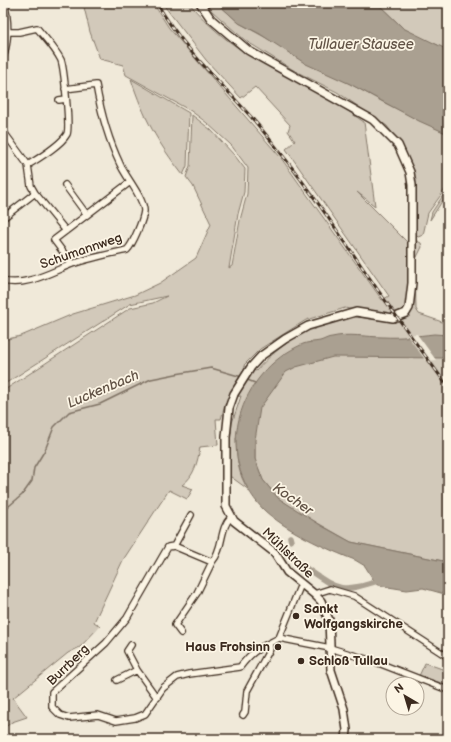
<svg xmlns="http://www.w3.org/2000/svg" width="451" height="742" viewBox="0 0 451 742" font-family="'Balsamiq Sans',sans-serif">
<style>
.green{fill:#d2c9ba;stroke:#867a6c}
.water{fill:#aaa091;stroke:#7e7163}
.pier{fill:#f0e9d9}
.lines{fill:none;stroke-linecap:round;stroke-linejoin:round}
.stream{stroke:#7e7163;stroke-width:1.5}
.canal{stroke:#aaa091;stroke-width:5.5}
.minor-casing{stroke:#3b2a1e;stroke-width:8}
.tertiary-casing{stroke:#3b2a1e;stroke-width:10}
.minor{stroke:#fcf5e5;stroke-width:5.5}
.tertiary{stroke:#fcf5e5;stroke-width:7}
.rail-casing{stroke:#3b2a1e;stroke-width:3}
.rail{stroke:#fcf5e5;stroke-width:1.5;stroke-dasharray:4.5;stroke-linecap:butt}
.poi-dot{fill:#3b2a1e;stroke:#fcf5e5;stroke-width:1.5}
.labels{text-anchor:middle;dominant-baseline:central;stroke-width:3.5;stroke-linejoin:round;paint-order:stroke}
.street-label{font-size:13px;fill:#3b2a1e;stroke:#fcf5e5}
.poi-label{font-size:13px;font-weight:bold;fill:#3b2a1e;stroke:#fcf5e5;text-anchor:start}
.water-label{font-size:14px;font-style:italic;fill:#625346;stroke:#fcf5e5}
</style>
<rect width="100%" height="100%" fill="#f0e9d9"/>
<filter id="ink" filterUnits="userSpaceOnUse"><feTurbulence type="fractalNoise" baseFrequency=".025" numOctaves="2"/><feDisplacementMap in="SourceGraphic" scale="8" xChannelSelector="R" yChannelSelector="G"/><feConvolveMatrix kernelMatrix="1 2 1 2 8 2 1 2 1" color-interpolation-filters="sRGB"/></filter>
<g filter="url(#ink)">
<path class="green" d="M83 3H153L169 28 281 158 382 300 389 296 286 149 295 141 288 131 290 125 255 87 241 98 206 60 162 3H189C228 51 276 70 328 98 340 105 352 114 364 122L375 206 357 192 408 243 410 279 406 306 395 315 366 313 345 308 306 320 260 349 244 365 245 367 256 371C277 346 318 318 352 317 366 316 382 323 395 320 399 319 404 316 409 314L414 245 417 241 421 243 422 247 415 261 416 309 419 314 448 324V562L351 542 300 513 278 498 263 480 255 460V442L236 438C237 456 237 475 249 490L227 474 232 423 241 396 227 398 221 419H216L218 445 200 447C198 461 194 477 182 485L193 489 187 499 169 490 123 560 94 622 100 626 80 647 68 653 13 698 27 717 12 722 3 729V391L130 308 153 303 167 296 130 304 3 385V340L21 336 73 314 135 295 160 283 196 258 211 224 193 186 186 177 190 166 192 115 211 130 235 156 245 169 244 192 238 214 229 268 232 266 240 220 247 194 248 168 231 145 207 123 191 111 126 75 123 65 100 59 90 32Z
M205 3H217L239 23 383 102 448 134V185L428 213 423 235 418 237 415 233 412 169 403 148 387 126 337 92 295 71 246 41 212 11Z
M377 3H448V122L438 45 419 38 403 28Z
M131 79 189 113 187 166 183 175C157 142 144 118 131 79Z
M448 188V192L430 220 432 212Z
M425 663 448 671V685L419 676Z"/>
<path class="water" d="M217 3H377L403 28 448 50V134L419 121 350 84 306 64 260 34 239 23Z
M434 334 448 335V358L333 357 296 367 286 372 260 408 255 440V459L263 480 278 498 322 526 351 542 448 562V595L423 588 407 590 382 586 376 584 365 566 355 560C328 550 283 529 263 509 212 456 238 372 303 344 308 342 315 342 320 341 324 340 328 337 332 337 348 333 367 337 383 337 400 338 417 336 434 334Z"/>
<path class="pier" d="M417 334 436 360 426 361 407 335Z"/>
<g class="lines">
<path class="stream" d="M245 379 255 383
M3 511 22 495 32 481 34 468 45 450 54 427 69 412 100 404 151 379 176 374 211 368 242 377
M301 570 303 566
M241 739 242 735"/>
<path class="canal" d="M290 537 291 541
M303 566C338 590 339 594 381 580"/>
<defs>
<path id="minor" d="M7 32H19L37 28C45 38 55 48 61 60 64 68 70 127 67 134 61 145 39 158 28 165
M3 58C9 41 9 20 4 3
M59 100 66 99
M3 131 28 165 31 186 35 193 66 231
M65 185 87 215
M3 218 35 193
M72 264 54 240 130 182
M3 281C26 287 51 272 72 264 90 258 109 254 127 250 133 244 143 220 144 211 144 198 125 176 120 164 108 139 101 113 96 85L65 89
M231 517C219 529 224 548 212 562L174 546 168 547 127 618 106 643 52 692V707L60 715 69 718 98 715 116 721 135 718 145 714 163 688 177 677 189 674 240 667C255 648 259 649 279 638L301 584
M174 546 191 515
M314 594 330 589 354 596 448 657
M181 633 175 625 197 593 212 562
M279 638 330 648 376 662 448 690
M131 645 127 651 137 670
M117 680 137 670 157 698
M243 715 245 712 247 691 270 649 269 644"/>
<path id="tertiary" d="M200 3 211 19 249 51 373 120 398 145 410 172 412 185V283L409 308 406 313 393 318 356 312 308 326 285 339 261 356 251 367 234 394 229 408 226 437V506L234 521 275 553 287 572 314 594 321 601 329 620 331 670 344 709 347 730 346 739"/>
</defs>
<use href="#minor" class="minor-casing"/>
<use href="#tertiary" class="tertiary-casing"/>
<use href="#minor" class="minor"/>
<use href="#tertiary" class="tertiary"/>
<defs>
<path id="rail" d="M157 3C184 52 228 88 263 131 303 179 338 232 373 283 397 318 423 352 448 387"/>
</defs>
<use href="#rail" class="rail-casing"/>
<use href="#rail" class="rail"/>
</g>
</g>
<g class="poi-dot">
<circle cx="296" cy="616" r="4"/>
<circle cx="278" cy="647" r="4"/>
<circle cx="301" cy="661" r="4"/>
</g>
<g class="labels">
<g class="street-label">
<text transform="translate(81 251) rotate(-19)">Schumannweg</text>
<text transform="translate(288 553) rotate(44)">Mühlstraße</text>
<text transform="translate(68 665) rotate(-44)">Burrberg</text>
</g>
<g class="poi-label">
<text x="304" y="609">Sankt<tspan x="304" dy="15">Wolfgangskirche</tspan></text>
<text x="270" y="647" text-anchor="end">Haus Frohsinn</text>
<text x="309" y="661">Schloß Tullau</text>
</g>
<g class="water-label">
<text x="361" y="44">Tullauer Stausee</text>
<text transform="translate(103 389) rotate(-23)">Luckenbach</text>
<text transform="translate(293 499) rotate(35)">Kocher</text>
</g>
</g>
<rect width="451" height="742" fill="none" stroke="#fcf5e5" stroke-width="16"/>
<rect x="8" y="8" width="435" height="726" fill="none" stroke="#3b2a1e" stroke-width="1.5" filter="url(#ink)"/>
<g transform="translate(405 696) rotate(322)"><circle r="19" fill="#fcf5e5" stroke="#afa495"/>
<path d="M0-3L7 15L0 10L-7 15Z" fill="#3b2a1e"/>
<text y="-6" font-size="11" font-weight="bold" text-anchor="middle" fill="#3b2a1e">N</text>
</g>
</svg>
